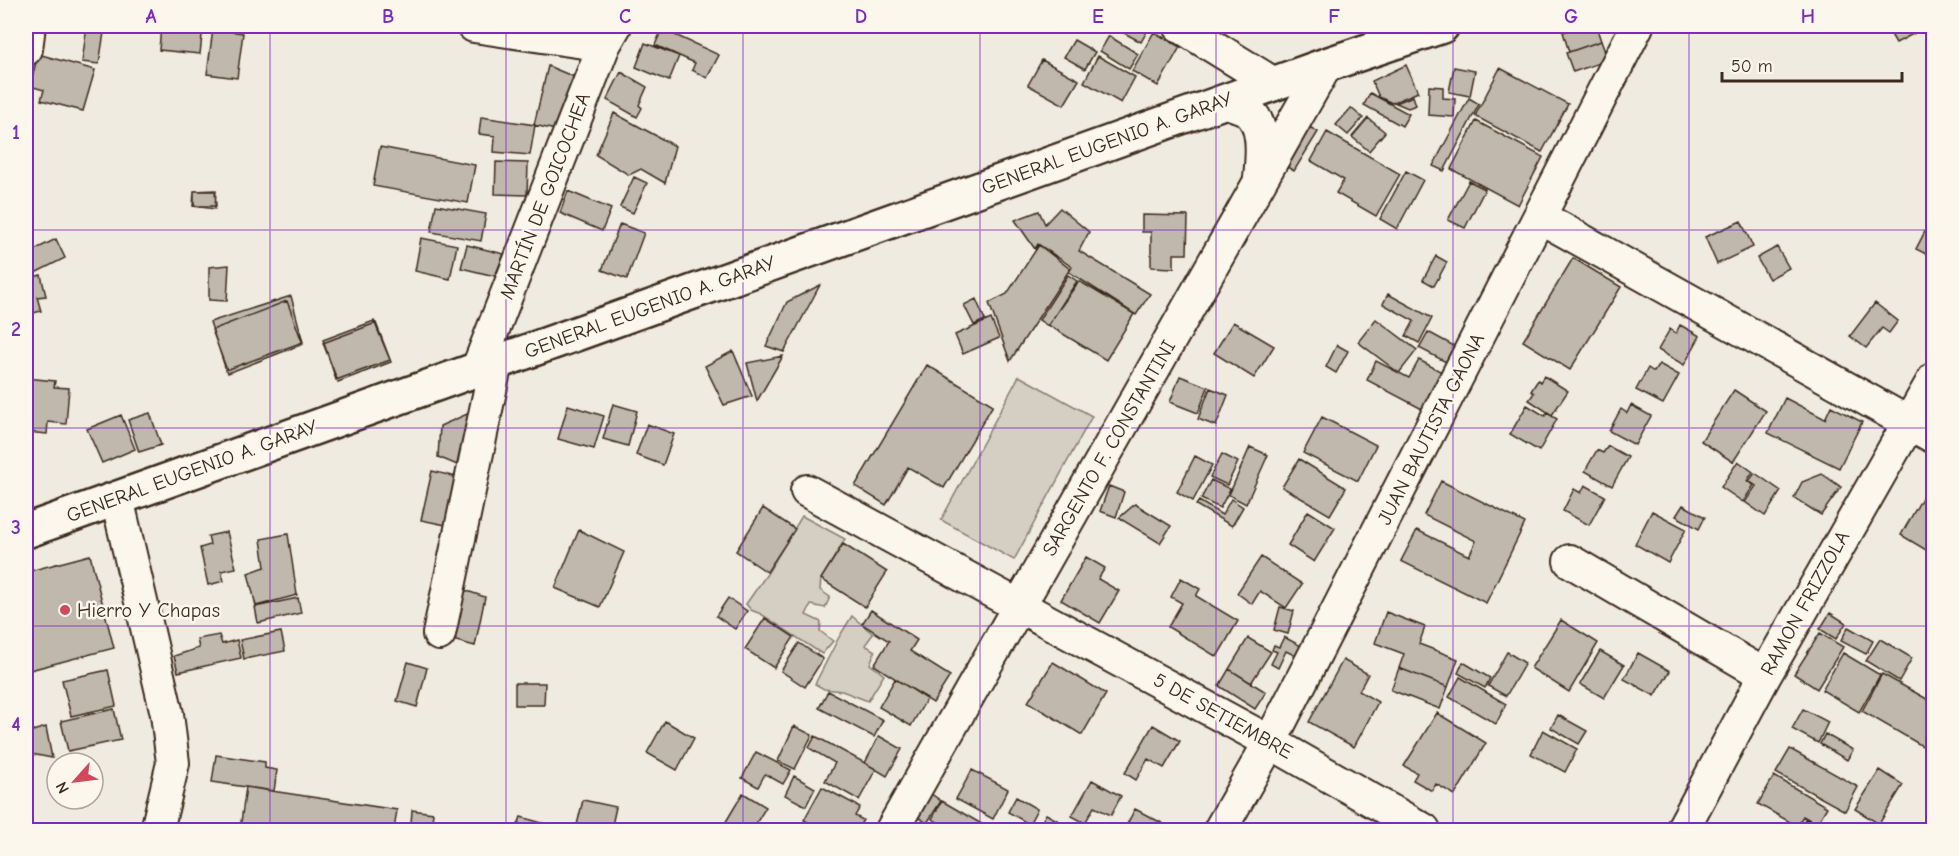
<svg xmlns="http://www.w3.org/2000/svg" width="1959" height="856" viewBox="0 0 1959 856" font-family="'Comic Neue',sans-serif">
<style>
.green{fill:#d5cec3;stroke:#887c70;stroke-width:1.5}
.building{fill:#c0b8ad;stroke:#3b2a1e;stroke-width:1.5}
.lines{fill:none;stroke-linecap:round;stroke-linejoin:round}
.minor-casing{stroke:#3b2a1e;stroke-width:36}
.major-casing{stroke:#3b2a1e;stroke-width:38}
.minor{stroke:#fbf7ec;stroke-width:32}
.major{stroke:#fbf7ec;stroke-width:33}
.grid{fill:none;stroke:#7b2cbf;stroke-width:1.5;stroke-opacity:0.55}
.poi-dot{fill:#d1495b;stroke:#fbf7ec;stroke-width:2}
.labels{text-anchor:middle;dominant-baseline:central;stroke-width:5;stroke-linejoin:round;paint-order:stroke}
.street-label{font-size:20px;fill:#3b2a1e;stroke:#fbf7ec}
.poi-label{font-size:20px;fill:#3b2a1e;stroke:#fbf7ec;text-anchor:start}
.neatline{fill:none;stroke:#7b2cbf;stroke-width:2}
.grid-label{font-size:20px;text-anchor:middle;font-weight:bold;fill:#7b2cbf}
</style>
<rect width="100%" height="100%" fill="#f0ebe0"/>
<filter id="ink" filterUnits="userSpaceOnUse"><feTurbulence type="fractalNoise" baseFrequency=".0167" numOctaves="2"/><feDisplacementMap in="SourceGraphic" scale="12" xChannelSelector="R" yChannelSelector="G"/><feConvolveMatrix kernelMatrix="1 2 1 2 8 2 1 2 1" color-interpolation-filters="sRGB"/></filter>
<g filter="url(#ink)">
<path class="green" d="M1019 376 1092 416 1014 560 941 520Z
M802 516 845 539 821 579 820 590 830 597 825 608 811 605 806 615 821 622 820 631 833 641 822 654 761 614 751 610 746 604 767 574Z
M852 616 873 634 865 645 875 651 870 664 884 675 868 701 842 691 824 689 815 684 839 637Z"/>
<path class="building" d="M87 26H105L99 64 82 62Z
M161 26H203L200 54 159 50Z
M1111 26H1150L1141 42Z
M1582 26H1596L1601 41 1569 52 1563 32Z
M1886 26H1934V41L1926 27 1896 43Z
M213 29 243 33 237 78 207 74Z
M662 29 719 55 707 78 692 70 695 63 655 45Z
M1154 32 1180 47 1158 86 1132 71Z
M1109 36 1138 54 1129 69 1100 51Z
M1074 40 1095 52 1085 69 1064 57Z
M1601 41 1608 60 1573 72 1566 53Z
M645 43 679 56 669 81 636 67Z
M38 54 95 70 83 111 41 100 44 90 30 86Z
M1098 56 1135 77 1121 103 1084 82Z
M1042 60 1079 80 1064 105 1028 85Z
M1406 65 1418 92 1392 103 1379 97 1372 81Z
M548 66 584 81 564 132 534 125Z
M1454 67 1475 71 1470 96 1449 92Z
M1500 68 1568 104 1542 152 1475 116Z
M621 72 647 87 639 105 642 108 637 117 607 100Z
M1429 86 1443 87V98L1455 99 1454 117 1428 115Z
M1370 93 1409 114 1402 126 1364 105Z
M1413 96 1416 105 1408 108 1396 103Z
M1469 98 1479 104 1444 171 1433 166Z
M1351 108 1363 118 1348 135 1336 125Z
M614 113 675 146 665 183 641 169 629 175 596 155Z
M481 117 535 125 530 155 494 152 495 136 479 134Z
M1368 118 1385 132 1369 151 1352 137Z
M1476 121 1543 157 1518 205 1451 169Z
M1306 125 1318 132 1294 171 1282 164Z
M1327 132 1400 174 1376 216 1336 193 1344 180 1311 161Z
M380 147 475 165 468 203 373 186Z
M496 162 528 163 527 195 495 194Z
M1406 171 1423 180 1397 229 1380 219Z
M634 177 647 183 633 213 620 207Z
M1469 181 1485 189 1465 228 1448 220Z
M215 190 216 206H194V191Z
M194 191H216L215 209 193 206Z
M568 191 611 209 602 231 560 213Z
M436 205 486 214 481 241 431 232Z
M1060 208 1089 232 1079 251 1150 294 1136 315 1069 272 1072 267 1038 244 1035 249 1015 220 1039 211 1045 224Z
M1934 214V258L1916 249Z
M1142 215 1188 216 1187 254H1174V268L1151 267V232H1142Z
M1741 221 1753 247 1717 264 1705 237Z
M620 224 644 233 627 279 602 270Z
M421 238 457 245 450 279 415 271Z
M56 239 65 258 33 274 26 261V254Z
M467 245 504 254 495 276 461 268Z
M1039 245 1070 269 1010 361 989 303 1007 294Z
M1777 247 1789 268 1769 279 1757 258Z
M1436 256 1447 262 1434 286 1423 280Z
M1573 258 1621 287 1570 370 1523 341Z
M229 265 227 301 209 300V267Z
M41 275 46 296 37 297 41 311 26 315V279Z
M1068 275 1077 281 1048 326 1039 320Z
M1079 281 1134 314 1106 360 1048 325Z
M820 285 784 352 766 346 787 302Z
M1388 294 1432 318 1419 343 1406 336 1414 321 1383 304Z
M291 296 303 342 226 370 210 322Z
M976 299 985 320 974 325 964 305Z
M287 301 303 344 228 373 212 330Z
M1875 303 1898 321 1889 333 1882 328 1866 348 1850 336Z
M991 319 999 338 963 354 955 335Z
M1376 319 1417 350 1399 373 1358 342Z
M374 321 390 360 336 380 323 340Z
M1233 322 1274 346 1254 378 1214 353Z
M376 323 391 362 338 382 323 343Z
M1680 325 1700 336 1684 365 1658 350 1670 329 1676 333Z
M1428 332 1456 347 1448 363 1419 348Z
M1337 345 1348 351 1336 373 1326 367Z
M733 351 752 396 724 405 705 366Z
M783 356 757 401 747 363Z
M1419 360 1442 372 1422 409 1367 380 1376 361 1409 378Z
M1659 364 1679 375 1663 404 1636 390 1648 368 1654 372Z
M927 365 993 405 944 488 908 467 886 505 855 486Z
M1180 376 1208 387 1198 413 1170 402Z
M1544 376 1568 391 1552 415 1529 400 1534 393 1531 391 1538 380 1540 382Z
M26 378 55 381 54 387 69 388 66 424 48 422 47 434 26 432Z
M1210 388 1228 395 1216 426 1198 419Z
M1734 390 1766 411 1733 462 1701 441Z
M1785 398 1825 419 1831 406 1862 422 1839 468 1768 433Z
M613 404 637 411 628 446 603 439Z
M568 405 604 416 594 449 558 439Z
M1527 405 1545 416 1547 413 1557 419 1539 451 1510 434Z
M1631 405 1651 416 1635 445 1609 431 1621 409 1627 413Z
M474 411 462 467 438 457 440 426Z
M150 413 161 445 139 452 128 420Z
M121 415 135 449 102 463 87 429Z
M1322 417 1376 445 1358 481 1303 453Z
M647 424 674 434 663 465 636 455Z
M1608 446 1628 457 1612 486 1585 471 1597 450 1603 453Z
M1250 447 1268 455 1246 504 1229 495Z
M1222 454 1238 462 1227 485 1210 477Z
M1195 456 1212 465 1193 501 1177 492Z
M1299 459 1346 488 1330 515 1282 487Z
M1738 461 1753 472 1747 481 1754 485 1743 502 1721 487Z
M432 471 457 477 446 525 421 520Z
M1755 473 1781 491 1765 516 1745 502 1756 486 1749 481Z
M1822 474 1841 487 1821 515 1794 498 1802 482Z
M1211 480 1230 489 1220 508 1201 499Z
M1441 481 1525 523 1486 603 1401 561 1417 530 1469 556 1476 541 1424 515Z
M1930 484 1934 486V548L1931 553 1901 535Z
M1585 485 1605 496 1589 525 1563 511 1574 489 1581 493Z
M1109 486 1124 492 1116 517 1100 511Z
M1231 499 1243 507 1232 526 1196 505 1199 501 1222 515Z
M1135 504 1171 526 1160 543 1119 518Z
M1683 505 1705 517 1699 529 1676 516Z
M763 508 795 529 767 572 736 551Z
M1308 511 1335 528 1314 562 1288 545Z
M1652 511 1686 529 1668 563 1635 544Z
M579 530 624 552 600 607 555 588Z
M227 532 236 568 221 571 224 581 208 585 200 548 210 545 208 536Z
M288 534 297 595 256 606 248 573 265 567 261 539Z
M843 544 887 572 865 607 821 579Z
M90 555 114 648 30 670 26 653V572Z
M1086 557 1105 568 1098 579 1119 591 1100 623 1061 600Z
M1261 557 1302 584 1286 608 1260 591 1252 604 1237 593Z
M1181 578 1200 589 1196 596 1238 621 1217 657 1168 627 1182 603 1171 597Z
M455 587 485 597 475 646 445 638Z
M298 598 301 613 258 623 255 607Z
M728 598 747 611 735 629 716 616Z
M1280 607 1294 611 1288 634 1274 630Z
M871 610 917 640 910 651 950 676 933 703 874 665 889 641 862 624Z
M1386 612 1425 627 1419 644 1458 659 1448 687 1399 668 1404 654 1375 643Z
M1830 613 1846 623 1836 639 1820 629Z
M765 618 794 637 774 668 745 649Z
M1561 620 1598 643 1569 692 1531 668Z
M1848 627 1873 641 1866 654 1841 641Z
M281 632 285 651 244 659 240 640Z
M1820 633 1843 647 1817 689 1794 674Z
M219 635 222 644 237 640 241 658 178 672 174 656 199 648 197 639Z
M1284 637 1301 646 1296 656 1286 651 1278 668 1271 664 1277 652 1272 650 1274 645 1279 647Z
M1248 638 1271 652 1251 683 1229 669Z
M1880 639 1912 658 1899 681 1866 661Z
M799 643 823 659 805 687 781 671Z
M1600 651 1624 665 1604 698 1580 684Z
M1507 652 1525 663 1506 696 1488 686Z
M1638 653 1670 671 1655 696 1624 679Z
M1843 653 1880 675 1859 712 1822 690Z
M1343 660 1368 674 1359 691 1378 702 1354 747 1309 722Z
M408 662 427 668 417 707 397 701Z
M1053 662 1106 694 1082 735 1028 702Z
M1463 662 1490 678 1485 688 1458 673Z
M1399 668 1448 687 1440 709 1391 690Z
M1229 669 1266 692 1255 709 1219 686Z
M108 670 116 706 71 716 62 680Z
M1882 674 1934 703V730L1924 747 1862 711Z
M1460 677 1506 704 1496 724 1449 697Z
M895 679 927 698 911 726 879 707Z
M515 683H545L544 705H515Z
M828 691 883 720 874 737 819 708Z
M114 709 121 740 68 751 61 721Z
M1803 709 1828 722 1818 743 1792 729Z
M1437 713 1486 743 1455 795 1436 784 1432 791 1413 780 1417 773 1404 766Z
M1558 715 1587 731 1579 744 1551 728Z
M665 721 694 738 677 770 647 753Z
M1153 725 1180 741 1164 768 1148 759 1136 780 1125 773Z
M794 726 812 735 795 769 778 761Z
M46 727 52 758 26 753V733Z
M1543 730 1577 749 1565 772 1531 754Z
M1825 734 1853 750 1847 760 1820 744Z
M815 736 876 769 859 800 825 781 835 763 809 748Z
M879 736 902 749 887 776 865 763Z
M1790 749 1858 787 1845 811 1776 773Z
M756 752 791 770 783 784 765 774 758 787 742 778Z
M216 755 265 762V768L277 770 274 791 212 782Z
M972 770 1008 789 993 819 956 799Z
M1880 770 1903 785 1879 824 1855 809Z
M794 776 815 788 806 806 785 795Z
M1774 776 1827 807 1817 824 1803 816 1797 826 1758 804Z
M1092 780 1121 796 1111 815 1094 807 1085 823 1072 816Z
M246 787 397 810 394 830 240 829Z
M822 787 860 807 855 816 863 820 857 830H823L804 820Z
M743 793 766 807 752 830H734L724 825Z
M930 793 941 801 927 823 916 816Z
M1016 797 1037 809 1029 824 1008 812Z
M583 800 616 807 611 830H600L577 825Z
M942 801 992 830H952L932 819Z
M1135 809 1175 830H1124Z
M412 810 433 813 431 830H420L421 825 411 824Z
M1046 814 1071 828 1069 830H1037Z
M521 817 549 825 547 830H516Z
M1805 819 1824 830H1798Z
M72 821 117 826V830H71Z"/>
<g class="lines">
<defs>
<path id="minor" d="M474 26 604 45
M1180 26 1274 84
M26 49 29 26
M1225 101C1231 104 1241 106 1247 110 1266 124 1262 157 1260 178
M1540 217 1934 437
M478 368 604 45 615 26
M807 491 1270 742 1424 830
M117 498 167 714 173 763 157 830
M1570 561 1765 675
M439 634 496 362
M892 830 1326 65
M1220 830 1270 742 1637 26
M1682 830 1765 675 1934 379"/>
<path id="major" d="M26 531 1326 65 1442 26"/>
</defs>
<use href="#minor" class="minor-casing"/>
<use href="#major" class="major-casing"/>
<use href="#minor" class="minor"/>
<use href="#major" class="major"/>
</g>
</g>
<path class="grid" d="M270 26V830M506 26V830M743 26V830M980 26V830M1216 26V830M1453 26V830M1689 26V830M26 230H1934M26 428H1934M26 626H1934"/>
<circle class="poi-dot" cx="65" cy="610" r="6"/>
<g class="labels">
<g class="street-label">
<text transform="translate(1107 143) rotate(-20)">GENERAL EUGENIO A. GARAY</text>
<text transform="translate(545 196) rotate(-69)">MARTÍN DE GOICOCHEA</text>
<text transform="translate(650 307) rotate(-20)">GENERAL EUGENIO A. GARAY</text>
<text transform="translate(1431 429) rotate(-63)">JUAN BAUTISTA GAONA</text>
<text transform="translate(1109 448) rotate(-60)">SARGENTO F. CONSTANTINI</text>
<text transform="translate(192 471) rotate(-20)">GENERAL EUGENIO A. GARAY</text>
<text transform="translate(1805 603) rotate(-61)">RAMON FRIZZOLA</text>
<text transform="translate(1223 716) rotate(29)">5 DE SETIEMBRE</text>
</g>
<g class="poi-label">
<text x="77" y="610">Hierro Y Chapas</text>
</g>
</g>
<rect width="1959" height="856" fill="none" stroke="#fbf7ec" stroke-width="66"/>
<g transform="translate(75 781) rotate(242)"><circle r="28" fill="#fbf7ec" stroke="#aea59a" stroke-width="1.5"/>
<path d="M0-4.5L10 22L0 15L-10 22Z" fill="#d1495b"/>
<text y="-9" font-size="16" font-weight="bold" text-anchor="middle" fill="#3b2a1e">N</text>
</g>
<path d="M1722 72v9h180v-9" fill="none" stroke="#3b2a1e" stroke-width="3"/>
<text x="1731" y="72" font-size="18" fill="#3b2a1e" stroke="#fbf7ec" stroke-width="4.5" paint-order="stroke">50 m</text>
<rect x="33" y="33" width="1893" height="790" class="neatline"/>
<g class="grid-label">
<text x="151" y="23">A</text>
<text x="388" y="23">B</text>
<text x="625" y="23">C</text>
<text x="861" y="23">D</text>
<text x="1098" y="23">E</text>
<text x="1334" y="23">F</text>
<text x="1571" y="23">G</text>
<text x="1808" y="23">H</text>
<text x="16" y="139">1</text>
<text x="16" y="336">2</text>
<text x="16" y="534">3</text>
<text x="16" y="731">4</text>
</g>
</svg>
